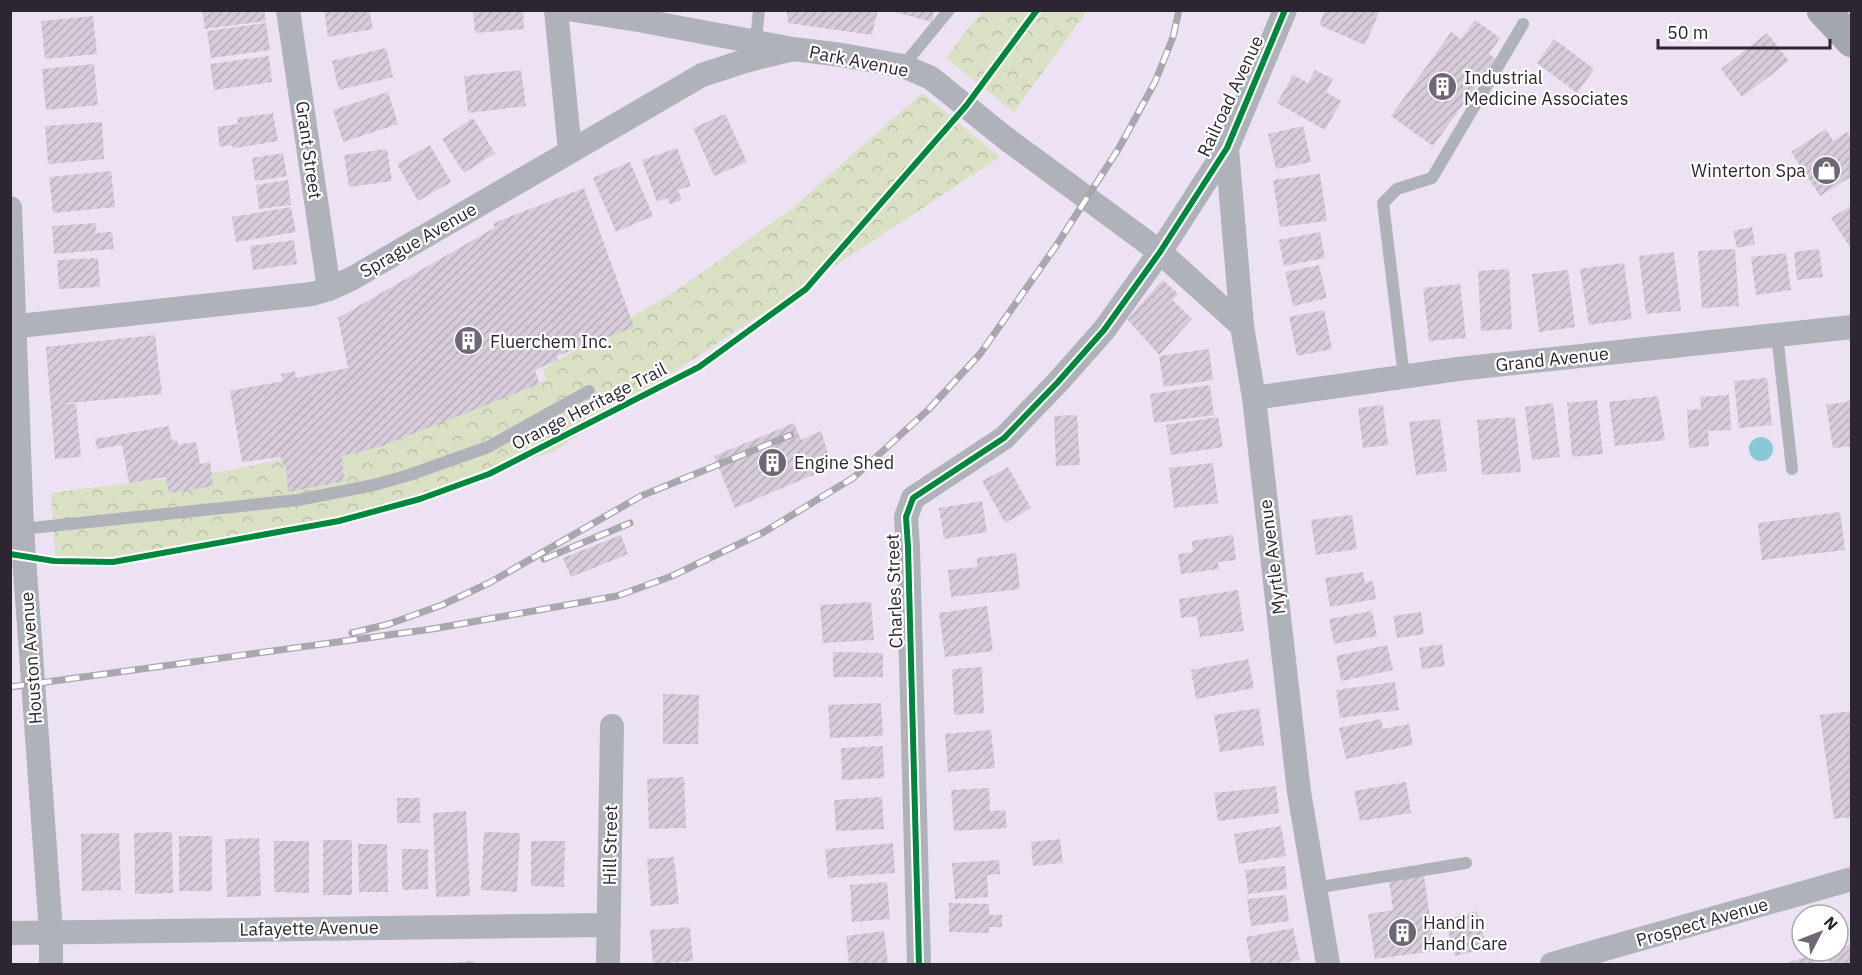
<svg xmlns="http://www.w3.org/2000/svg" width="1862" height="975" viewBox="0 0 1862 975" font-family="'IBM Plex Sans',sans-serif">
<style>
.park{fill:url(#park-crowns)}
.water{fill:#89c9d7}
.building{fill:url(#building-hatch)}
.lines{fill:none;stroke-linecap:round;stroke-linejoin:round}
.service{stroke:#afb2b8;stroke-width:12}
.minor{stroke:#afb2b8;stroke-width:24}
.secondary{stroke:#a5a7ae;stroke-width:33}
.rail-casing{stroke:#aaa6af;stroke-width:7}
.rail{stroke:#fff;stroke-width:4.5;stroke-dasharray:14;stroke-linecap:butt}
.cycleway-casing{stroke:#fff;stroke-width:10}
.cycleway{stroke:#00873e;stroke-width:6}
.labels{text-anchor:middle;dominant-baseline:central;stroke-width:4.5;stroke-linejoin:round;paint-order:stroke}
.street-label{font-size:18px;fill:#2d2531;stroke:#fff}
.poi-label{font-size:18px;fill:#2d2531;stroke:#fff;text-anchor:start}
</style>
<defs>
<pattern id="park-crowns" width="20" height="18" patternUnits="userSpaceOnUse" patternTransform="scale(1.5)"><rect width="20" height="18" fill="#d9e0c3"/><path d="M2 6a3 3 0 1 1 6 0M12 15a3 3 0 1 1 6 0" fill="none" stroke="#bbc0a8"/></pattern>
<pattern id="building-hatch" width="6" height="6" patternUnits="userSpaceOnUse" patternTransform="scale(1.5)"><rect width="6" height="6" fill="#d5cbd9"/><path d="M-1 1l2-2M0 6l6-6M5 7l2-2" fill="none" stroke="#b7aebb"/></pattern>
</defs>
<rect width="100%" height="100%" fill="#ede2f3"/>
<path class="park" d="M982 11H1087L1014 112 946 58Z
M922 93 1000 157 554 451 412 502 241 540 56 564 51 493 232 470 402 432 546 380 543 369 676 291 790 210Z"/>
<path class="water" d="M1749 449a12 12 0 1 1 24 0a12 12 0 1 1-24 0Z"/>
<path class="building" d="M202 10H264L266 21 205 29Z
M324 10H369L373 29 328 37Z
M473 10H523L524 29 475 33Z
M787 10H878L872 35 788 23Z
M891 10H934L932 22 891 11Z
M1325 10H1380L1365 45 1319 25Z
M93 16 97 54 45 59 41 21Z
M1475 20 1500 38 1489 54 1496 59 1433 146 1391 116 1451 32 1461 39Z
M266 23 270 50 211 58 207 31Z
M1767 33 1789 61 1742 97 1721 69Z
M1554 39 1594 69 1577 93 1537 63Z
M386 48 393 77 339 90 332 61Z
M269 56 272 82 214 90 210 64Z
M94 64 98 105 46 110 42 69Z
M521 70 526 106 468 113 464 76Z
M1315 70 1333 79 1326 92 1341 101 1325 130 1277 103 1293 75 1308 83Z
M388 92 398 124 343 142 333 110Z
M273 113 278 141 235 148 230 145 220 147 217 127 238 124 237 118Z
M725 114 747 162 714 176 693 128Z
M473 118 495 153 464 173 442 139Z
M102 122 104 159 48 164 45 126Z
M1303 126 1311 162 1276 169 1268 134Z
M1826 129 1833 141 1847 132 1852 139V176L1820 196 1791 152Z
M430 145 451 182 418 201 397 164Z
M677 148 691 186 678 190 682 200 670 204 667 198 657 202 642 160Z
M387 149 392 181 349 187 344 155Z
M283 153 287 176 255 181 252 158Z
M630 162 653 216 616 232 593 178Z
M111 171 115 207 53 213 49 177Z
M1320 174 1327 221 1280 227 1273 180Z
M288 180 291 205 259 209 256 185Z
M584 188 634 327 557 356 558 360 535 370 539 384 382 446 342 456 344 481 288 492 286 467 284 468 281 457 242 462 230 391 283 381 281 374 295 371 296 378 348 368 338 318 494 228V223Z
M1852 205V250L1831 218Z
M291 207 296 232 236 242 232 217Z
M97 223 95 233 112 232 114 249 54 254 52 226Z
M1752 227 1755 244 1737 248 1733 231Z
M1320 232 1325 258 1284 266 1279 240Z
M294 240 297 264 253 270 250 246Z
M1735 249 1739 306 1702 308 1698 251Z
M1819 249 1823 277 1797 280 1794 252Z
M1674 252 1681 311 1646 314 1639 256Z
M1786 253 1791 290 1756 295 1751 257Z
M98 258 100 287 59 289 57 260Z
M1624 263 1632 319 1589 325 1580 269Z
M1319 265 1327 298 1293 306 1285 272Z
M1509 269 1512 329 1481 331 1478 271Z
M1568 270 1575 327 1539 332 1532 274Z
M1163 280 1178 294 1172 300 1192 319 1159 355 1127 319Z
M1460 284 1466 338 1429 341 1423 288Z
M1324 310 1332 349 1297 356 1289 317Z
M155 335 162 394 60 404H76L81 457 55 459 46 347Z
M1209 349 1213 380 1164 387 1159 356Z
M1767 378 1772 425 1739 428 1734 381Z
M1210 385 1214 415 1154 423 1150 394Z
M1729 395 1731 430 1708 431 1709 446 1689 448 1687 410 1701 409 1700 397Z
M1658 396 1665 440 1615 446 1609 402Z
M1597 400 1603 454 1572 457 1567 403Z
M1852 401V446L1833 448 1826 405Z
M1553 403 1560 457 1532 460 1525 407Z
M1383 405 1388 445 1363 448 1358 408Z
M1077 415 1080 465 1056 466 1054 416Z
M1218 417 1223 447 1171 455 1166 425Z
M1515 417 1521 472 1482 475 1477 420Z
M1440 419 1447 471 1416 475 1409 422Z
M794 423 801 440 821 431 832 467 735 508 714 456Z
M169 426 172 441 177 440 178 445 196 442 200 464 210 462 213 486 169 493 166 477 129 483 122 445 97 449 95 439Z
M1213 463 1218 503 1174 508 1169 468Z
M1008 467 1031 508 1005 523 982 481Z
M982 501 987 532 944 539 939 508Z
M1840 512 1845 550 1762 560 1758 523Z
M1352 515 1357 549 1316 555 1311 520Z
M621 535 628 554 571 577 563 558Z
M1233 535 1236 560 1218 562 1219 569 1181 574 1178 554 1193 552 1192 541Z
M1016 553 1020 589 951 597 948 570 977 567V558Z
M1363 572 1365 583 1373 581 1376 599 1330 607 1325 578Z
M1238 590 1244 631 1200 637 1197 616 1181 618 1179 599Z
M871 602 874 640 823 643 820 605Z
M987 606 993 651 945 657 939 613Z
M1372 611 1377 636 1334 644 1329 619Z
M1421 612 1424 634 1397 638 1393 616Z
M1442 644 1445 666 1422 669 1419 648Z
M1387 645 1393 670 1341 681 1336 656Z
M833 652 883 653V677H833Z
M1248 659 1254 688 1196 699 1191 670Z
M982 667 984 713 954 715 952 669Z
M1395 682 1399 710 1340 718 1336 690Z
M663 694 699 695 698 744H663Z
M881 703 883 736 830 738 828 705Z
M1259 708 1264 745 1220 752 1214 715Z
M1852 711V817L1834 819 1820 715Z
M1381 719 1383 729 1409 724 1413 745 1346 759 1339 728Z
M991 730 995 768 948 772 945 734Z
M883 746 884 778 842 780 841 748Z
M684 777 686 828 649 829 647 779Z
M1406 782 1411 813 1360 821 1354 791Z
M1276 786 1279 813 1218 821 1214 793Z
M989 788 990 811 1005 810 1007 828 954 831 951 790Z
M882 797 884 829 836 831 834 800Z
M397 798H420V823H397Z
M466 811 470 896 436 897 433 813Z
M1281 826 1286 856 1239 864 1234 834Z
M172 832 173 893 135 894 134 833Z
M484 832 520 833 517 892 481 890Z
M119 833 121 890 82 891 81 834Z
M179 836H212V891H179Z
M259 838 261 896 227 897 225 839Z
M1060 839 1063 863 1033 866 1031 842Z
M323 840H352V895H323Z
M274 841H309V893L274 892Z
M531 841H565L564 887 531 886Z
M893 843 895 873 828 878 825 849Z
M358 844H387L388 892H359Z
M402 849H428V889L402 890Z
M674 857 679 904 651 906 647 859Z
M999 860 1000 874 987 875 988 897 955 899 952 863Z
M1285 866 1287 889 1248 894 1245 870Z
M1424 876 1435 951 1375 959 1368 914 1393 910 1389 880Z
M887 882 890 919 852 922 850 885Z
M1286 895 1289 921 1251 926 1247 899Z
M949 903 989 904V915H1002V927H989V933L949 932Z
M1477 911 1487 948 1455 956 1445 920Z
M690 927 693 961 653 964 650 930Z
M1293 928 1300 960 1279 964H1251L1246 937Z
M884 931 888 964H849L846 936Z
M1852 944V964H1830L1826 952 1838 951V948Z
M1813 955 1816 964H1783Z
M475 961V964H449V963Z"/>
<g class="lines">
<path class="service" d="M753 41 757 30 759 10
M903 66 949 10
M1777 335 1792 469
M1404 377 1383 203 1397 189 1432 178 1523 24
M22 529 298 500 374 485 409 475 488 447 589 391
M1315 888 1466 863"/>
<path class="minor" d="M288 10 329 289
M556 10 570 151
M574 10 638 20 793 49 842 55 903 66 931 78 1004 137 1160 252 1242 326
M1227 148 1242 326 1254 398 1299 792 1328 964
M10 208 22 529 51 932V964
M10 327 312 294 329 289 353 278 702 75 745 61 793 49
M1254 398 1458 369 1852 327
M10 933 608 925
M608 964 612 726
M919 964 908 547 906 517 913 498 1004 438 1057 383 1104 330 1160 252 1227 148 1285 10
M1552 964 1852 879"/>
<path class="secondary" d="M1823 10 1852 41"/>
<defs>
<path id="rail" d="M544 559 630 523
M352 633 389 624 442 605 489 583 641 496 791 435
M10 687 432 629 617 596 672 576 764 532 853 478 928 410 980 354 1056 246 1119 148 1155 82 1173 37 1179 10"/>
</defs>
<use href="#rail" class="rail-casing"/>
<use href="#rail" class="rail"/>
<defs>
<path id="cycleway" d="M10 554 54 561 113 562 339 521 420 499 489 474 699 367 806 289 966 106 1037 10
M919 964 908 547 906 517 913 498 1004 438 1057 383 1104 330 1160 252 1227 148 1285 10"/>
</defs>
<use href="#cycleway" class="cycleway-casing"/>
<use href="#cycleway" class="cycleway"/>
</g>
<defs>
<symbol id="building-disc" viewBox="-11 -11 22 22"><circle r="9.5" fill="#706775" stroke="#fff"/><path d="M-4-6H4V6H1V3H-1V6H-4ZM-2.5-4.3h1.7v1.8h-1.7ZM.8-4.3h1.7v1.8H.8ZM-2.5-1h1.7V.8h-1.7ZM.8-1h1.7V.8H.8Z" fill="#fff"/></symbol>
<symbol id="shop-disc" viewBox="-11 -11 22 22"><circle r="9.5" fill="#706775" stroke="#fff"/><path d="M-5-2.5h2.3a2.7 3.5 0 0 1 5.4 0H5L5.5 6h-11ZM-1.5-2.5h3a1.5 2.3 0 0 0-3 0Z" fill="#fff"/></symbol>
</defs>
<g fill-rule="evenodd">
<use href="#building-disc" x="1426" y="70" width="33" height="33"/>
<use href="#shop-disc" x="1810" y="154" width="33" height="33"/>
<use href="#building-disc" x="452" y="324" width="33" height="33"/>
<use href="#building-disc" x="756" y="446" width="33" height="33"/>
<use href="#building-disc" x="1386" y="916" width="33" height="33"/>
</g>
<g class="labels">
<g class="street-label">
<text transform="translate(859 61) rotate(11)">Park Avenue</text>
<text transform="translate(1230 96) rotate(-65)">Railroad Avenue</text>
<text transform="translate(309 150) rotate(82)">Grant Street</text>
<text transform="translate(418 240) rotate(-30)">Sprague Avenue</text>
<text transform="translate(1552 359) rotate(-6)">Grand Avenue</text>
<text transform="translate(589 406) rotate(-27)">Orange Heritage Trail</text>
<text transform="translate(1272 557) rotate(-97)">Myrtle Avenue</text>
<text transform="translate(894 591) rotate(-92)">Charles Street</text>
<text transform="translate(31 658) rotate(-94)">Houston Avenue</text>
<text transform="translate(610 845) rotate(-89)">Hill Street</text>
<text transform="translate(1702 922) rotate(-16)">Prospect Avenue</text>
<text transform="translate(309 928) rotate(-1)">Lafayette Avenue</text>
</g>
<g class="poi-label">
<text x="1464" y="77">Industrial<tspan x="1464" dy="21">Medicine Associates</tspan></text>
<text x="1806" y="170" text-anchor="end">Winterton Spa</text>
<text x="490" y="341">Fluerchem Inc.</text>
<text x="794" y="462">Engine Shed</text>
<text x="1423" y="922">Hand in<tspan x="1423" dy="21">Hand Care</tspan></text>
</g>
</g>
<rect width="1862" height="975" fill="none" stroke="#2d2531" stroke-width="24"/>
<g transform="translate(1820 933) rotate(48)"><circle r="28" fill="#ffffff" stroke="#aba8ad" stroke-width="1.5"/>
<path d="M0-4.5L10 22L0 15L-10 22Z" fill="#706775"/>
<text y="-9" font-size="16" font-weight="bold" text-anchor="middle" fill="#2d2531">N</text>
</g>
<path d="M1658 39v9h172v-9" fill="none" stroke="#2d2531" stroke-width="3"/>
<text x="1667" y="39" font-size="18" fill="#2d2531" stroke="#ffffff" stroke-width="4.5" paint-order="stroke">50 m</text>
</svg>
